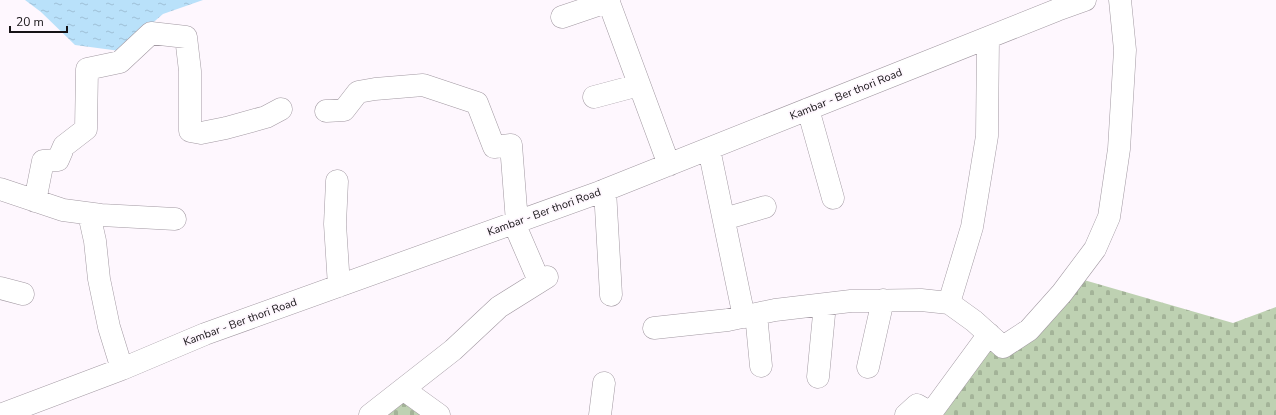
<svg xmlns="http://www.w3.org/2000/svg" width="1276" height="415" viewBox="0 0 1276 415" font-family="'Nunito Sans',sans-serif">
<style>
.cemetery{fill:url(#cemetery-stones)}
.water{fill:url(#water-ripples)}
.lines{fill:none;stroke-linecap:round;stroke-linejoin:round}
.minor-casing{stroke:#a299a2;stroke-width:23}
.minor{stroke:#fff;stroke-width:22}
.labels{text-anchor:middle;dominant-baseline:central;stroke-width:3.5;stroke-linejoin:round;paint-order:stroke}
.street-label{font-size:11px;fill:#161316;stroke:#fef7fe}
</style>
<defs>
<pattern id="cemetery-stones" width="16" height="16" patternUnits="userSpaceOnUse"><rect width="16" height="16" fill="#bed1b2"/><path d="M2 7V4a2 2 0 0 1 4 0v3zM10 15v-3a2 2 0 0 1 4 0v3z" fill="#a3b398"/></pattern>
<pattern id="water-ripples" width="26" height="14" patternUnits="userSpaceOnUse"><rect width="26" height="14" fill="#b9e1fa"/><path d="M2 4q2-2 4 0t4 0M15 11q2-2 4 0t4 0" fill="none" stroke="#9ec0d6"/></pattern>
</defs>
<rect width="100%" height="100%" fill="#fef7fe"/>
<path class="cemetery" d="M1084 280 1233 323 1276 307V415H933L990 346Z
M406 401 427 415H386Z"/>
<path class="water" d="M25 0H203L163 14 120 51 75 45 41 12Z"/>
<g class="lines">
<defs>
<path id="minor" d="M608 0 669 165
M562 17 609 1
M594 97 639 85
M808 109 833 198
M326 111 344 110 358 92 375 89 423 85 477 103 494 147 511 145 517 222
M709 149 744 317
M337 181 335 224 339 286
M0 189 63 210 101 215 175 219
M605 190 611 295
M35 201 43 161 58 160 64 146 86 129 87 69 120 62 151 33 186 37 190 71V131L201 133 226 128 266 117 281 109
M89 214 95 241 99 279 109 327 122 369
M724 219 765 207
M514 223 539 281
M0 288 23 294
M949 303 972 227 987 136 988 38
M756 314 761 366
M654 328 728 320 775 310 851 301 921 300 949 303 974 321 1003 347 1029 330 1062 293 1095 249 1109 217 1119 149 1125 50 1120 0
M868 367 883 300
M818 377 825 304
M403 389 439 415
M0 415 122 369 205 334 600 192 1057 10 1085 0
M370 415 453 350 499 307 547 277
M600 415 604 383
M906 415 917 405 931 413 989 334"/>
</defs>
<use href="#minor" class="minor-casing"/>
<use href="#minor" class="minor"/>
</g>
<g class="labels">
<g class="street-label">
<text transform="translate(846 94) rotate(-22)">Kambar - Ber thori Road</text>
<text transform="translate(544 212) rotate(-20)">Kambar - Ber thori Road</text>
<text transform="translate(240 322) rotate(-20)">Kambar - Ber thori Road</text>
</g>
</g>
<path d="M10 26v6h57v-6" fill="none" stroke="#161316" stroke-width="2"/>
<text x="16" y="26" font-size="12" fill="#161316" stroke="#fef7fe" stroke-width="3" paint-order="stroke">20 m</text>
</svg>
